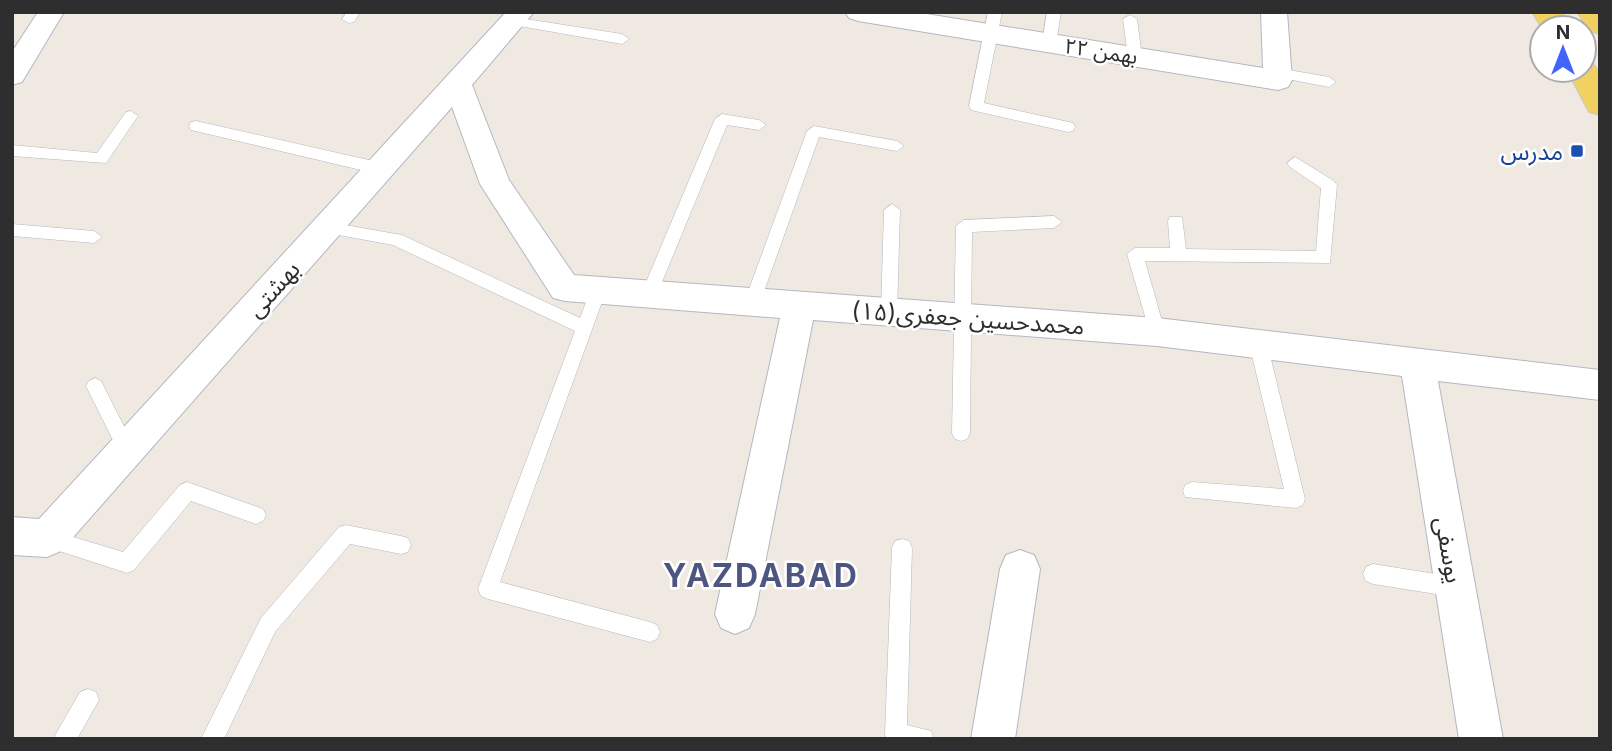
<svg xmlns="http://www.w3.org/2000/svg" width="1612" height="751" viewBox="0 0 1612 751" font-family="Inter,'Noto Sans Arabic',sans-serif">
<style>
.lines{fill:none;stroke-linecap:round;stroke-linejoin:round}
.service-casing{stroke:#b4b7c1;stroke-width:1}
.minor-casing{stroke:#b4b7c1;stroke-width:2}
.primary-casing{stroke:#c9c9c9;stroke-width:2}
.service{fill:#fff;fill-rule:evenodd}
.minor{fill:#fff;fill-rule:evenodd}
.primary{fill:#f2d163;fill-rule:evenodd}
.transit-dot{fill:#1a4fb4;stroke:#fff;stroke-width:2.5}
.labels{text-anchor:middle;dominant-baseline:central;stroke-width:5;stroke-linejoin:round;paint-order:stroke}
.far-street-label{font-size:21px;fill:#2e2e2e;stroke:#fff}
.transit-label{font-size:24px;fill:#164399;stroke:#fff;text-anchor:end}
.street-label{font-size:24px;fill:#2e2e2e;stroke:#fff}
.district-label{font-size:32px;font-weight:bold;letter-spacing:2px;fill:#4d5680;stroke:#fff}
</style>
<rect width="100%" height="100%" fill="#efe9e1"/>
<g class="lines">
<defs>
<path id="service" d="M347 12H360L354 22 349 23 342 19Z
M988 12H1002L984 103 1073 123 1075 127 1073 131 1068 132 971 110 969 106Z
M1047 12H1061L1056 43 1049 48 1042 43Z
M1130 15 1137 19 1142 57 1135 62 1128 57 1123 19Z
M513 17 622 34 629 39 622 44 508 24 506 21Z
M1277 68 1329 77 1336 82 1329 87 1272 76V70Z
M131 111 138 116 106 163 12 156V145L97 153 126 112Z
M722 114 759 120 766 125 759 130 727 125 657 294 655 299H643L641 294 715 119Z
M196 121 382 163 390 169 382 175 191 130 189 126 191 122Z
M814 126 897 141 904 146 897 151 819 137 760 303 758 308H746L744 303 807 131Z
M1295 157 1334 181 1337 185 1330 263 1145 261 1165 332 1163 337H1151L1127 254 1135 248H1170L1168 221 1170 217H1182L1186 249 1316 251 1321 188 1290 167 1287 163Z
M892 204 900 210 897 313 895 318H883L881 313 884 210Z
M1054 216 1062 222 1054 228 972 232 970 433 967 439 961 441 955 439 952 433 956 226 964 220Z
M328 222 402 235 580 318 592 286H604L606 291 500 582 650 622 657 625 660 632 657 639 650 642 488 599 481 596 478 589 575 331 393 245 322 232 320 228 322 224Z
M12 224 94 231 102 237 94 243 12 236Z
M1258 336 1264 338 1267 343 1305 499 1303 505 1296 508 1185 497 1183 491 1185 485 1192 482 1284 489 1249 343 1252 338Z
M95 378 101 381 133 444 136 450 133 456 127 458 121 456 86 386 89 381Z
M187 482 263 509 266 515 263 521 256 524 191 501 134 570 127 573 47 547 40 545 37 538 40 531 47 529 123 552 180 485Z
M346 525 401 536 408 538 411 545 408 552 401 554 350 544 275 632 224 739H201L261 618 339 527Z
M902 539 909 541 912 548 907 725 931 731 934 739H887L885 734 892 548 895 541Z
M1373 564 1455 577 1462 580 1465 587 1462 594 1455 597 1373 584 1366 581 1363 574 1366 567Z
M88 689 96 692 99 700 77 739H53L80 692Z"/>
<path id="minor" d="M38 12H64L22 82 12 85V52Z
M506 12H534L472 85 509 180 574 275 1157 318 1600 370V400L1438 381 1503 739H1459L1402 376 1157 346 813 320 755 614 749 628 735 634 721 628 715 614 780 318 565 301 553 298 480 184 452 107 61 551 47 557 12 555V517L39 519Z
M845 12H914L1263 68 1261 12H1287L1292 80 1288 87 1278 90 858 21 849 18Z
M1020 550 1034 555 1040 569 1015 739H971L1000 569 1006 555Z"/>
<path id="primary" d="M1532 12H1561L1572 28H1542Z
M1577 12H1600V34L1590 31Z
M1584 60 1593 63 1600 74V115L1589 112 1567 70H1584Z"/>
</defs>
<use href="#service" class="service-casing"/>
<use href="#minor" class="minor-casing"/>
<use href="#primary" class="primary-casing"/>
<use href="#service" class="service"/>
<use href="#minor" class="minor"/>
<use href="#primary" class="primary"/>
</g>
<rect class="transit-dot" x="1570" y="144" width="14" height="14" rx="3.5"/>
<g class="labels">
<g class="far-street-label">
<text transform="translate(1101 51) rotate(9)">۲۲ بهمن</text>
</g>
<g class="transit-label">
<text x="1563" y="151">مدرس</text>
</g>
<g class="street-label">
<text transform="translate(273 289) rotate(-48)">بهشتی</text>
<text transform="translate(968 318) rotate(4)">محمدحسین جعفری(۱۵)</text>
<text transform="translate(1449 550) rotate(80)">یوسفی</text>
</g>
<g class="district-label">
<text x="761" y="575">YAZDABAD</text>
</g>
</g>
<rect width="1612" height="751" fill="none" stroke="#2e2e2e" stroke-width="28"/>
<g transform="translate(1563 49)"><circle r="33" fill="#ffffff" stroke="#ababab" stroke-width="2"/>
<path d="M0-5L12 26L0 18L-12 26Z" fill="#4264fb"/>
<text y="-10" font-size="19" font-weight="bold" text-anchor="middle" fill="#2e2e2e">N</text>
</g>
</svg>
